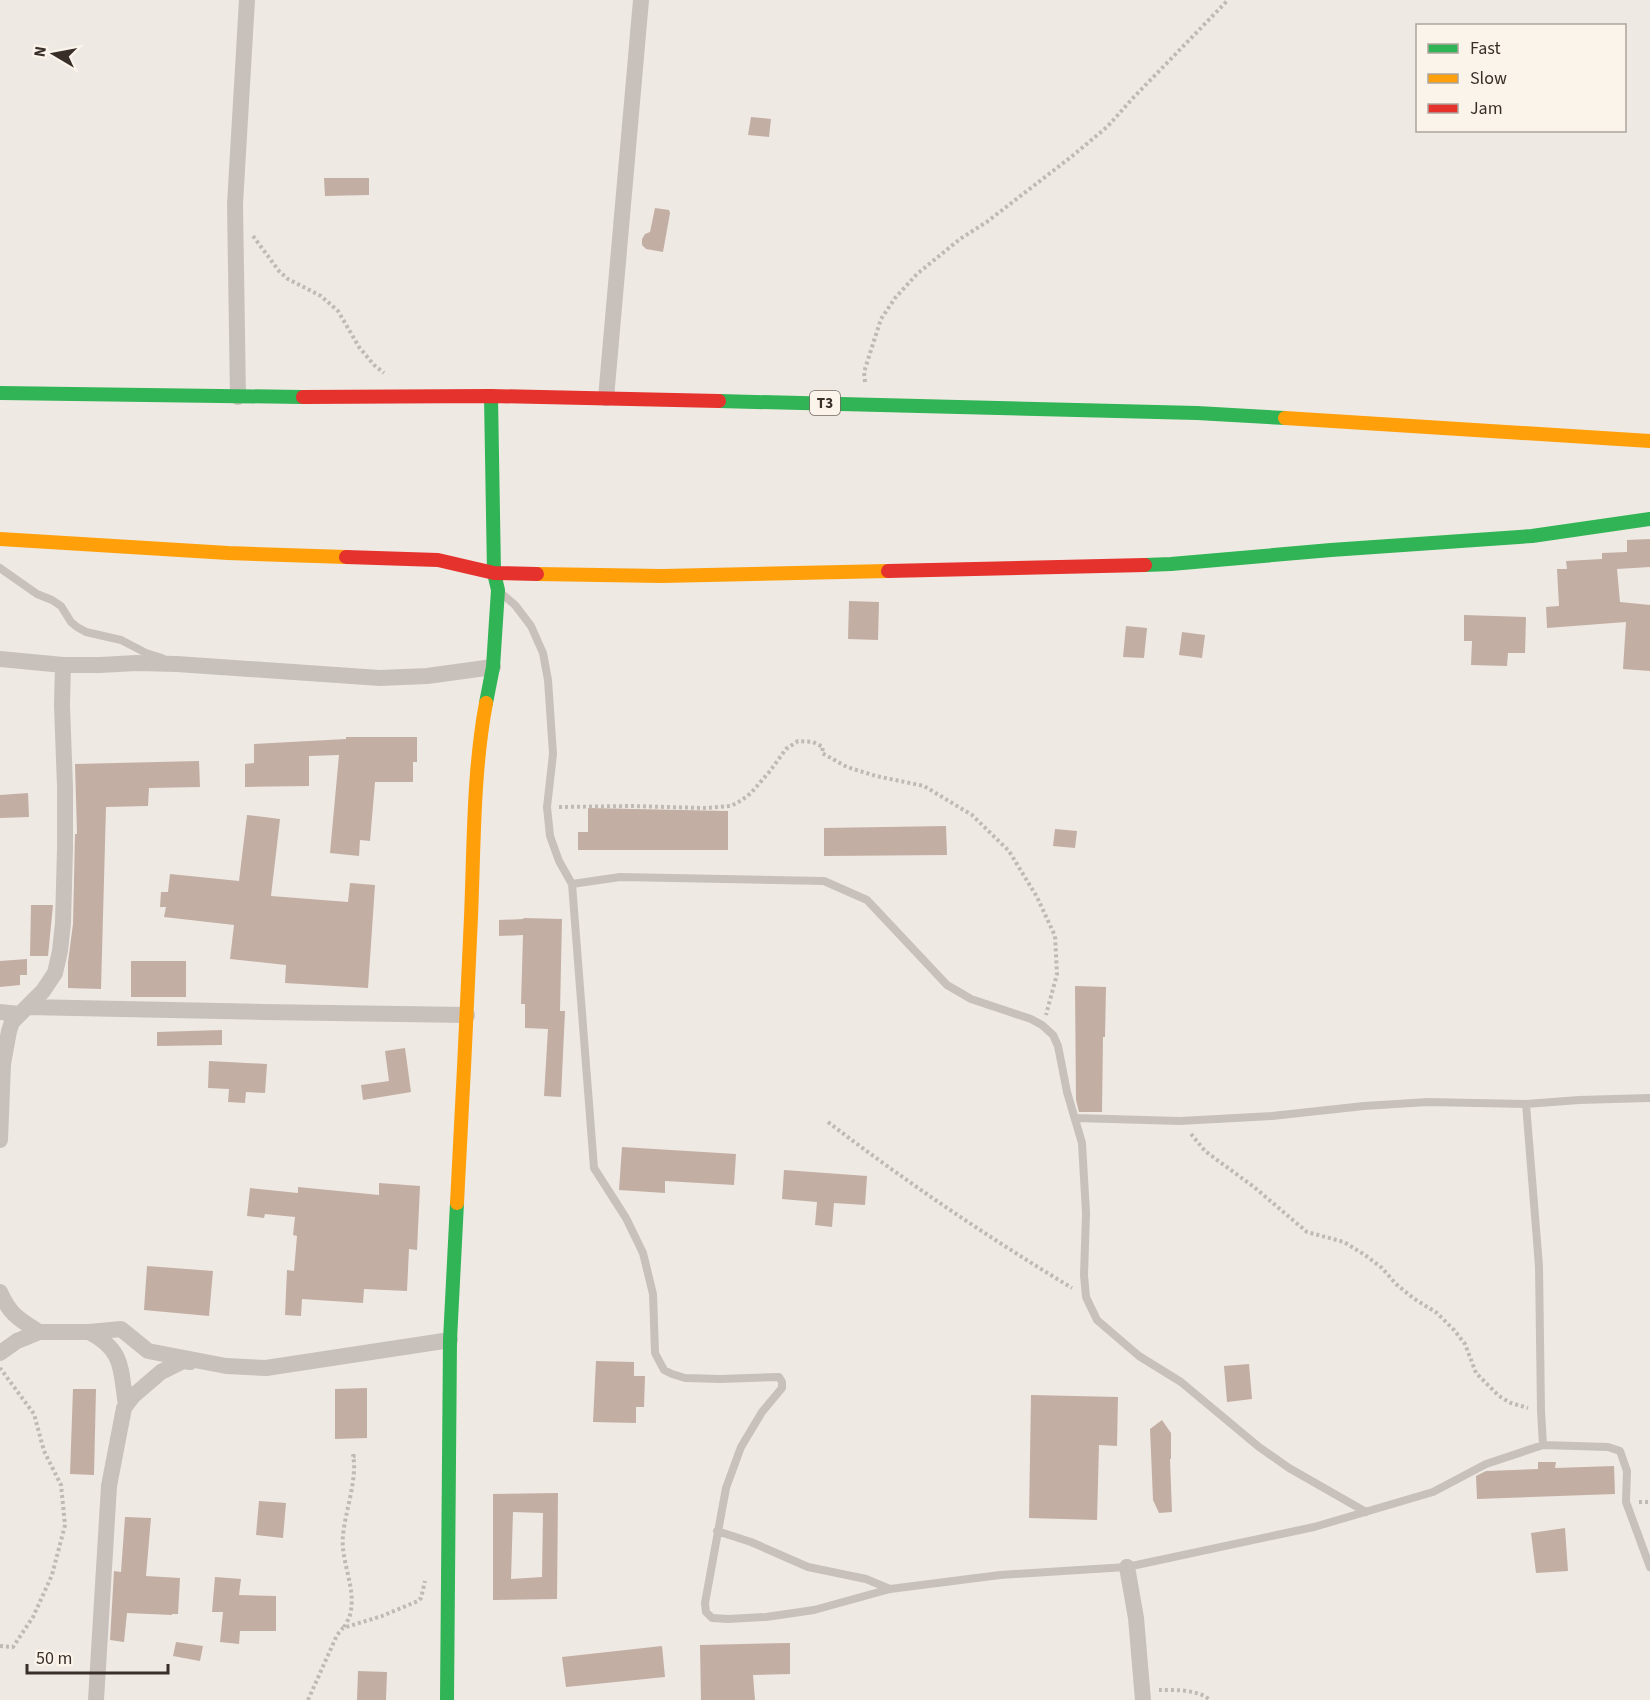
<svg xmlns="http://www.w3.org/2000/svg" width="1650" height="1700" viewBox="0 0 1650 1700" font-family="'Source Sans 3',sans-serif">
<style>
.building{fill:#c3aea4;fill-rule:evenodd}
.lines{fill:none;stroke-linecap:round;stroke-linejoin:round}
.path{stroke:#c0bab4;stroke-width:4;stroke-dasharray:3 3;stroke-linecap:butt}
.lane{stroke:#c8c1bb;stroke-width:8}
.street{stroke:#c8c1bb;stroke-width:16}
.fast{stroke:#30b455;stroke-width:14}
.slow{stroke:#ff9f0a;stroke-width:14}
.jam{stroke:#e5322d;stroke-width:14}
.labels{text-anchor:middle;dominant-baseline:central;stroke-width:5;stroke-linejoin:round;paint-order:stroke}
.shield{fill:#fbf4eb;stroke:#736a63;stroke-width:1.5}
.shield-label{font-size:15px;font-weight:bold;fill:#392f29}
</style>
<rect width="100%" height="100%" fill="#efe9e3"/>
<path class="building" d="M751 117 771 119 769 137 748 135Z
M324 178H369V195L325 196Z
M655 208 669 210 670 213 663 252 646 249 642 245V239L645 234 650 232Z
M1650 539V567L1617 569 1620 602 1650 605V671L1623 669 1626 622 1547 628 1546 607 1559 606 1557 569H1567L1566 561 1602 559V553L1627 552V540Z
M849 601 879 602 878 640 848 639Z
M1464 615 1526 617 1525 653H1508L1507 666 1471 665 1472 641H1464Z
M1126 626 1147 628 1144 658 1123 657Z
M1182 632 1205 635 1202 658 1179 655Z
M346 737H417V762H413V782H375L370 841 360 840 359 856 330 853 339 755 309 756V786L245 787V764L254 763V744L346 739Z
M199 761 200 787 149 788 148 806 106 807 101 989 68 988V962L73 924 75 834H77L75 764Z
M28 793 29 817 0 818V795Z
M588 808 728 811V850H578V832H588Z
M247 815 280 819 271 896 348 902 350 883 375 885 368 988 285 983 286 965 230 959 234 925 164 917 166 907H160L161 892H168L170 874 239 881Z
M946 826 947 855 824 856V828Z
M1055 829 1077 831 1075 848 1053 846Z
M31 905H53L48 956H30Z
M524 918 562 919 560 1011H565L561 1097 544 1096 548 1029 525 1028V1004H521L523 935 499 936V920L523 919Z
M27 959V975H20V985L0 987V961Z
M131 961H186V997H131Z
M1075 986 1106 987 1105 1037H1103L1102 1112H1079L1076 1100Z
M222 1030V1045L157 1046V1032Z
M405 1048 411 1092 363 1100 361 1085 389 1081 385 1051Z
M209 1061 267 1064 265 1093 246 1092 245 1103 228 1102 229 1089 208 1088Z
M622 1147 736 1154 734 1185 665 1181V1193L619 1190Z
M784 1170 867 1176 865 1205 834 1203 832 1227 815 1225 817 1202 782 1199Z
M379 1183 420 1186 417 1250 409 1249 407 1291 364 1289 363 1303 302 1299 301 1316 285 1315 287 1270 294 1271 297 1236 293 1235 295 1217 265 1214 264 1218 247 1216 250 1188 298 1193V1187L379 1195Z
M147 1266 213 1271 209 1316 144 1310Z
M596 1361 634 1362V1376H645L644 1407H636V1423L593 1422Z
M1249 1364 1252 1399 1227 1402 1224 1366Z
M367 1388V1438L335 1439V1389Z
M73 1389H96L94 1475 70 1474Z
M1031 1395 1118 1397 1117 1446 1099 1445 1097 1520 1029 1518Z
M1162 1420 1171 1433V1459H1170L1172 1512 1159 1513 1153 1500 1150 1429Z
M1538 1462H1556L1555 1468 1614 1466 1615 1494 1477 1499 1476 1476 1486 1471 1538 1469Z
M558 1493 557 1599 493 1600V1494ZM513 1512 543 1513 542 1577 511 1579Z
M259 1501 286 1503 283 1538 256 1535Z
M125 1517 151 1518 146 1576 180 1578 178 1614H172V1615L127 1613 124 1642 110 1640 114 1571 121 1572Z
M1565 1528 1568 1571 1536 1573 1531 1533Z
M215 1577 241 1579 239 1595 276 1596V1631H240L239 1644 220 1642 223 1612H212Z
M176 1642 203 1646 200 1661 173 1656Z
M790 1643V1674L753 1675 755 1700H701L700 1645Z
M662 1646 665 1677 566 1687 562 1657Z
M358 1671 387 1672 386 1700H357Z"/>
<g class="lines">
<path class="path" d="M253 236 279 271 288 279 321 296 338 311 359 347 374 365 384 373
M865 382 864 372 881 319 895 298 917 274 960 239 988 221 1071 157 1107 127 1133 98 1228 0
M559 807 631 806 704 808 731 806 742 800 751 793 770 771 786 749 798 741 813 742 823 747 822 753 847 767 876 776 924 786 972 815 1009 851 1037 897 1055 936 1057 974 1046 1015
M828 1122C906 1182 988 1237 1072 1288
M1191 1134 1205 1151 1254 1187 1307 1232 1344 1242 1365 1255 1382 1268 1396 1284 1413 1298 1437 1313 1454 1330 1465 1344 1476 1373 1499 1396 1511 1403 1528 1408
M1639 1502H1650
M344 1627C346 1623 349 1619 350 1615 357 1588 340 1561 343 1535 345 1513 358 1476 353 1456H356
M0 1646 13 1647 33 1617 52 1575 65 1525 61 1485 44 1451 34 1414 0 1368
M1159 1690C1175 1690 1197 1689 1210 1700
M308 1700 337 1635 343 1628 382 1616 418 1601 421 1598 425 1581"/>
<path class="lane" d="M0 568 37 594 52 600 61 606 71 622 77 627 86 632 121 640 146 653 162 658
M501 593 515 605 531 626 543 653 548 680 553 754 547 807 550 836 559 861 572 884 620 877 824 881 867 900 947 985 971 999 1031 1019 1042 1025 1053 1035 1058 1046 1067 1092 1082 1143 1086 1213 1084 1275 1086 1297 1097 1320 1139 1356 1181 1382 1259 1447 1289 1468 1366 1512
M572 884 594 1168 626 1218 643 1253 653 1294 655 1353 664 1370 672 1374 685 1378 720 1379 779 1377 782 1382V1388L762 1412 741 1447 726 1488 705 1603 706 1612 712 1618 728 1619 766 1617 814 1610 890 1589 1000 1575 1127 1567 1314 1527 1433 1492 1486 1464 1543 1445 1608 1447 1620 1451 1627 1471 1626 1502 1650 1567
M1526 1104 1539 1266 1541 1411 1543 1445
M1075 1118 1180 1121 1272 1116 1364 1106 1428 1102 1526 1104 1579 1100 1650 1098
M717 1531 751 1542 808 1567 866 1579 890 1589"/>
<path class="street" d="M238 397 235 204 247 0
M606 398 641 0
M0 659 63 665H100L136 663 177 664 380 678 427 676 493 667
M27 1007 263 1012 467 1015
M0 1012 19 1014
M0 1140 3 1064 9 1031 12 1022 43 991 55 973 60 951 63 923 65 848V787L62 705 63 665
M0 1292C10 1315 19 1319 39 1332
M89 1332C125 1351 120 1369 126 1405
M0 1353 17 1341 39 1332H89L121 1329 148 1351 226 1366 266 1368 450 1340
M1127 1567 1136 1618 1143 1700
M96 1700 109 1486 124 1408 133 1396 161 1372 183 1361 190 1362"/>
<path class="fast" d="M0 393 303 397
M719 401 1197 413 1285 418
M1145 565 1171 564 1331 550 1532 536 1650 519
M486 703 493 667 498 590 494 573 491 396
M447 1700 450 1340 457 1203"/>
<path class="slow" d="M1285 418 1650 441
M0 539 228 553 346 557
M537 574 662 576 888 571
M457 1203C462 1108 467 1012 471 917 474 847 473 772 486 703"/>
<path class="jam" d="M303 397 491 396 719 401
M346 557 438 560 494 573 537 574
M888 571 1145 565"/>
</g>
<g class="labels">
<rect class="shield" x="810" y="391" width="30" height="24" rx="4.5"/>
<g class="shield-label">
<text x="825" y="403">T3</text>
</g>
</g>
<rect x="1416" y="24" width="210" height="108" fill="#fbf4eb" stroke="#ada59d" stroke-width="1.5"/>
<rect x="1428" y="44" width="30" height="9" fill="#30b455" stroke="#ada59d" stroke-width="1.5"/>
<text x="1470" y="54" font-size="18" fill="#392f29">Fast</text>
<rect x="1428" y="74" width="30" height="9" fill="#ff9f0a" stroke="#ada59d" stroke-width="1.5"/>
<text x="1470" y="84" font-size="18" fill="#392f29">Slow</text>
<rect x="1428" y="104" width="30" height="9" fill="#e5322d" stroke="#ada59d" stroke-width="1.5"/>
<text x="1470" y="114" font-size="18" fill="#392f29">Jam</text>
<g transform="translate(54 54) rotate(280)" stroke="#fbf4eb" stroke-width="4.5" paint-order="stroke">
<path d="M0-4.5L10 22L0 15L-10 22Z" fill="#392f29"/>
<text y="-9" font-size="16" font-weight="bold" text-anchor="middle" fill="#392f29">N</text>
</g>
<path d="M27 1664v9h141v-9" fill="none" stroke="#392f29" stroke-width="3"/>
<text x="36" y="1664" font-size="18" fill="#392f29" stroke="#fbf4eb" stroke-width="4.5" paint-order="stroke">50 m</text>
</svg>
